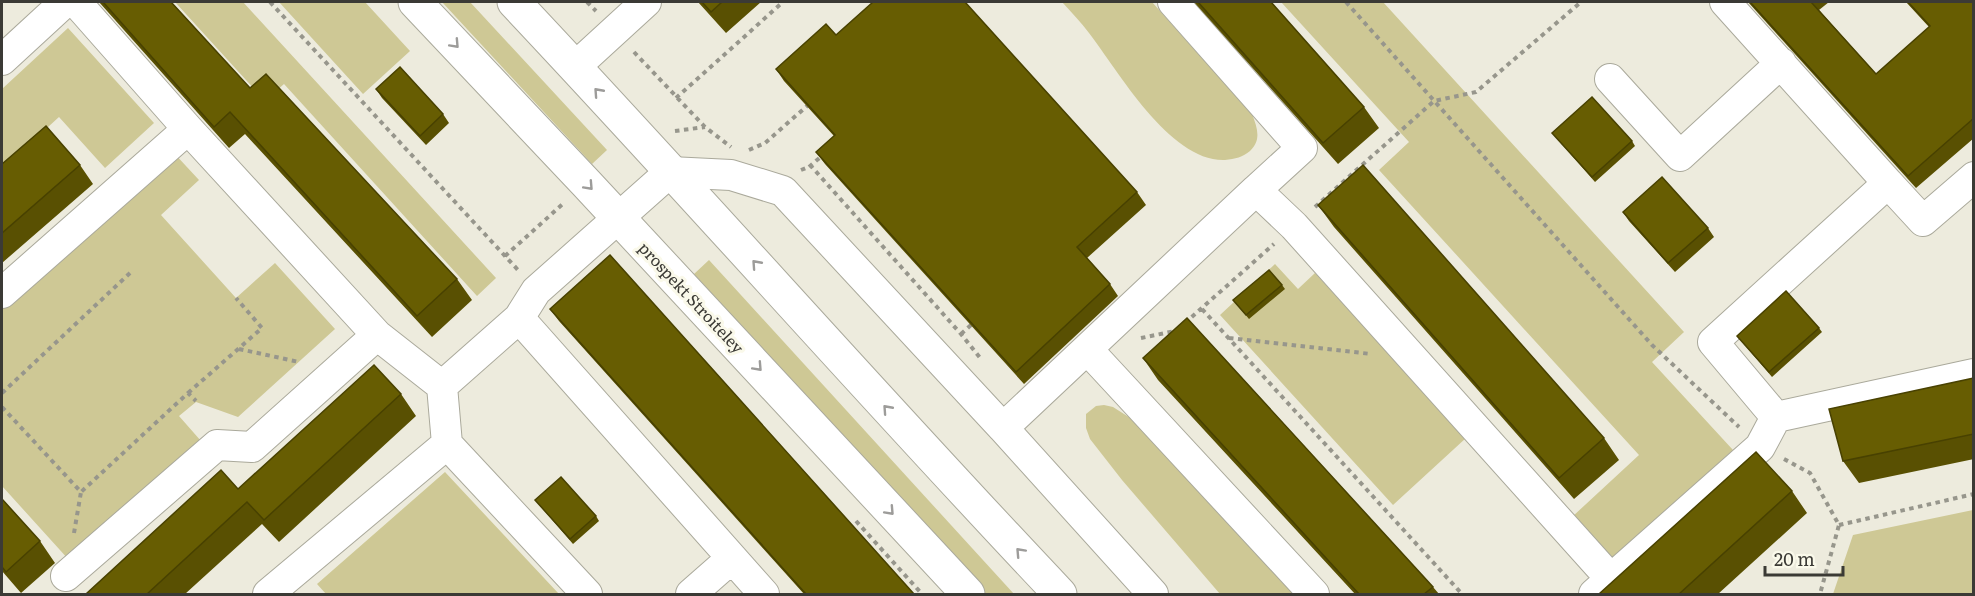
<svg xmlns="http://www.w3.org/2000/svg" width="1975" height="596" viewBox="0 0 1975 596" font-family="Literata,serif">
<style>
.green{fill:#cec895}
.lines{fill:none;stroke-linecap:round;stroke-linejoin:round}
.minor-casing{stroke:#aaa99b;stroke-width:32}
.major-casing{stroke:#aaa99b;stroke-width:35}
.path{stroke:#97968c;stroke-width:4;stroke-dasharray:4.5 4.5;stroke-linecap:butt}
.minor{stroke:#fff;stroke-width:30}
.major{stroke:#fff;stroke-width:33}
.wall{fill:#595002}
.building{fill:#675d02;stroke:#484101;stroke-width:1.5}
.oneway{stroke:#9d9c9a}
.labels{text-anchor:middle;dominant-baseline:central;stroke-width:6;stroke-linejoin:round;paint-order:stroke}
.street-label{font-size:16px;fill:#3b3a35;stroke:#faf9ea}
</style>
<rect width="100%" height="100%" fill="#edebdd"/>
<path class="green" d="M175 2H243L496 278 477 296 284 84 265 101Z
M279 2H365L410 51 363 94Z
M442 2H470L607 150 592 164Z
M1062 2H1152L1252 114C1257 127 1262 140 1250 151 1243 157 1235 159 1225 160 1170 162 1119 72 1089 33 1081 22 1071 12 1062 2Z
M1281 2H1383L1684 332 1652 362 1733 450 1612 560 1572 517 1639 455 1379 170 1409 142Z
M68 28 154 123 105 168 59 117 2 169V89Z
M173 152 199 180 161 215 236 298 275 263 335 329 238 417 196 402 179 416 201 441 69 560 2 486V307Z
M709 260 1014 594H986L694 274Z
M1275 264 1298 289 1315 273 1466 438 1393 505 1220 315Z
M1104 405 1113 407 1135 421 1297 594H1220L1122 480 1090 439 1086 428V414L1096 406Z
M445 472 559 594H326L317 584Z
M1973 510V594H1833L1853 535Z"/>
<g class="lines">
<defs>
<path id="minor" d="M76 2 188 129 377 335 442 386 447 444 587 594
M1173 2 1302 148 1256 190
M1725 2 1888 183
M2 60 65 2
M575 67 646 2
M1610 79 1680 156 1781 63
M2 293 188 129
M519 318 764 594
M1087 349 1314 594
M442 386 519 318 536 291 670 172 731 175 783 191 1003 428 1256 190 1294 226 1611 579
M1776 417 1974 374
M1003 428 1153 594
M66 576 217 445 252 447 377 335
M268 594 447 444
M691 594 732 558
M1594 594 1760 447 1776 417 1713 342 1888 183 1923 221 1974 177"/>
<path id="major" d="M415 2 586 183 968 594
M514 2C698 197 875 399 1060 594"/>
</defs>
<use href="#minor" class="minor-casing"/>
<use href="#major" class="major-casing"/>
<path class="path" d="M270 2 518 270
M587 2 596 11
M1346 2 1652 345 1739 427
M634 52 705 127 731 147
M676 98 783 2
M675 131 705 127
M749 150 765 143 807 106
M809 167 824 154
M801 170 811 166 961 334 981 359
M1315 207 1434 101 1476 92 1581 2
M505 256 565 202
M1202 309 1462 594
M1185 323 1274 244
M961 334 971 325
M1141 338 1175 331
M1229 338 1371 354
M239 349 299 362
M2 393 130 273
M188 393 262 328 236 298
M2 407 81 492 188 393 196 401
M1784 459 1810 473 1839 525 1820 594
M856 521 922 594
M1839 525 1974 494
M74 533 81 492"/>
<use href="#minor" class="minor"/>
<use href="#major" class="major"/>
</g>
<path class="wall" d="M99 2H171L250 88 457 279 472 300 432 337 245 134 229 148Z
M698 2H761L726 33Z
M1194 2H1271L1364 107 1379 128 1338 164Z
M1748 2H1829L1819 10 1876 74 1929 27 1906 2H1974V138L1916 188Z
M836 35 1137 192 1146 205 1087 258 1110 284 1118 296 1024 384 825 164 816 152 834 136 784 81 776 69Z
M376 89 443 114 449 123 426 145 382 98Z
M1552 133 1632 141 1635 146 1595 182Z
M2 164 80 165 93 184 2 263Z
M1318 205 1604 438 1619 460 1574 499 1334 227Z
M1623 212 1708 228 1714 237 1675 272 1629 221Z
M1282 285 1285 289 1249 319 1233 300Z
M550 309 914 594H804L559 321Z
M1819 328 1822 332 1772 377 1737 336Z
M1143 358 1433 587 1439 594H1355L1158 380Z
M1974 378V459L1859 483 1843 461Z
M401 394 416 416 279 542 262 524 185 594H86L238 489Z
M1792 491 1807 513 1718 594H1599Z
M2 499 40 541 55 563 21 593 2 571Z
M535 500 596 516 599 521 573 544Z"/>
<path class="building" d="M103 2H171L250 88 266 74 457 279 417 316 230 112 214 127Z
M702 2H722L711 12Z
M873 2H965L1137 192 1077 247 1110 284 1016 372 816 152 835 135 776 69 826 24 836 35Z
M1198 2H1271L1364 107 1323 143Z
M1750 2H1811L1876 74 1930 26 1908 2H1974V118L1908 176Z
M400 67 443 114 420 136 376 89Z
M1592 97 1632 141 1592 177 1552 133Z
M46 126 80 165 2 233V164Z
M1363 165 1604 438 1559 478 1318 205Z
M1662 177 1708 228 1668 263 1623 212Z
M610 255 914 594H806L550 309Z
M1269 270 1282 285 1246 315 1233 300Z
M1786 291 1819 328 1769 372 1737 336Z
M1187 318 1433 587 1424 594H1359L1143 358Z
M374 365 401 394 264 520 247 502 147 594H86L221 470 238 489Z
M1974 378V434L1843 461 1829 409Z
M1756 452 1792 491 1679 594H1599Z
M561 477 596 516 570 539 535 500Z
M2 499 40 541 6 572 2 567Z"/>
<defs><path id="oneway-chevron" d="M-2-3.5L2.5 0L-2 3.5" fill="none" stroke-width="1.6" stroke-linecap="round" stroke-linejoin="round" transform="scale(1.5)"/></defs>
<g class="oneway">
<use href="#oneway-chevron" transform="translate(455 44) rotate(47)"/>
<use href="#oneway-chevron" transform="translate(598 92) rotate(-132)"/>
<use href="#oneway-chevron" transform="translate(589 186) rotate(47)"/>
<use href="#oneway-chevron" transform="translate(756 264) rotate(-132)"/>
<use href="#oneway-chevron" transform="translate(758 367) rotate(47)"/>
<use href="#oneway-chevron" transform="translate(887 409) rotate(-132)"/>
<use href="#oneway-chevron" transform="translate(890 511) rotate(47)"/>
<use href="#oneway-chevron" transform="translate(1020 552) rotate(-133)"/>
</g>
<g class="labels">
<g class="street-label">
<text transform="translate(692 297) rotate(47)">prospekt Stroiteley</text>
</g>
</g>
<rect width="1975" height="596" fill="none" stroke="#3b3a35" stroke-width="6"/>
<path d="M1765 566v9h78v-9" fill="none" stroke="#3b3a35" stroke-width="3"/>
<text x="1774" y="566" font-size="18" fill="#3b3a35" stroke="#faf9ea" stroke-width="4.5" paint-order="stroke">20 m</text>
</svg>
